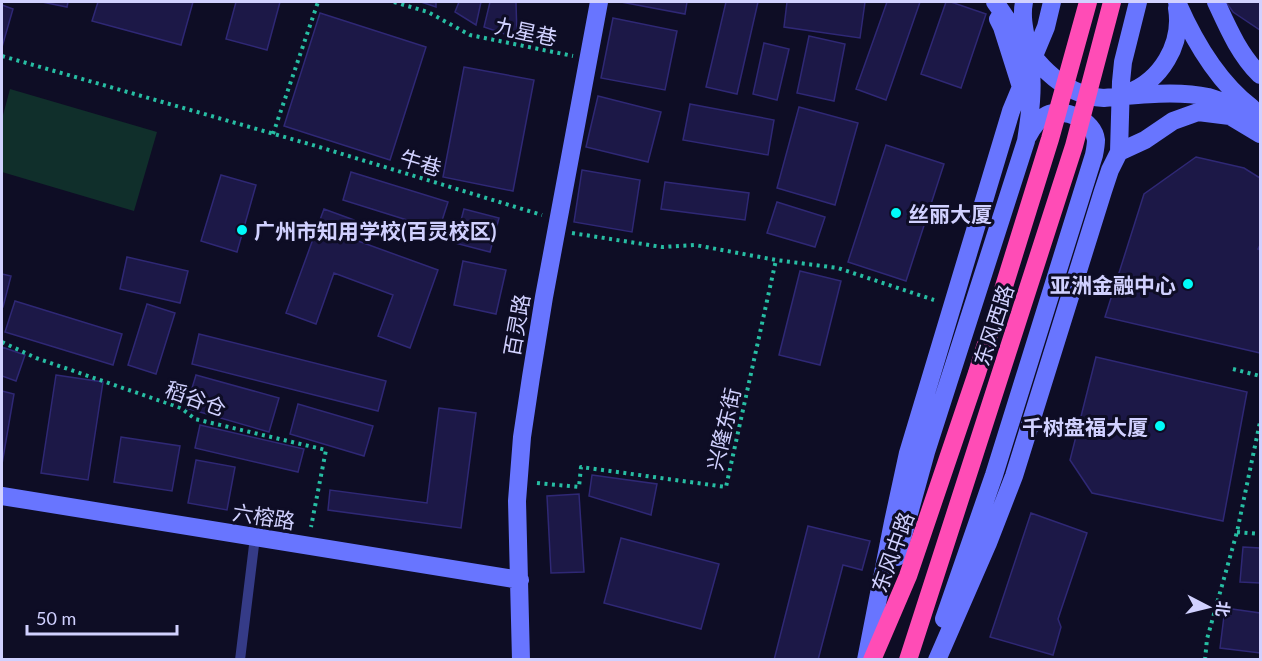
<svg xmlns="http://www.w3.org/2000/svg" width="1262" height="661" viewBox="0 0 1262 661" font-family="Lato,'Noto Sans SC',sans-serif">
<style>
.green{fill:#102f2b}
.building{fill:#1c1847;stroke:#2f2875;stroke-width:1.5}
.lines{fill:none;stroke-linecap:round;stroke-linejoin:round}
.path{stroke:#27bda3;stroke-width:4;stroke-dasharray:3 4.5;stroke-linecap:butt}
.lane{stroke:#353b87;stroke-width:10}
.secondary{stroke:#6875ff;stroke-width:18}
.highway{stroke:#ff4cb6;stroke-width:18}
.poi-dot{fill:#00fcf9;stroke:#0e0d25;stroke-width:2}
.labels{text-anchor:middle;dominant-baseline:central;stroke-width:6;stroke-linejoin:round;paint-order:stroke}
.street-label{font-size:21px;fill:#d1d1ff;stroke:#0e0d25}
.poi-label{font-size:21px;font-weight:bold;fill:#d1d1ff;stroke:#0e0d25;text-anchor:start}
</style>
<rect width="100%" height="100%" fill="#0e0d25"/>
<path class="green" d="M10 89 157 132 134 211 2 172V119Z"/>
<path class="building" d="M42 2H68L67 7Z
M98 2H193L181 45 92 21Z
M236 2H280L267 50 226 39Z
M421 2H436V7Z
M459 2H481L476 25 455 12Z
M490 2H516L517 38 484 27Z
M621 2H687L685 14Z
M726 2H758L737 94 706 87Z
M787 2H865L860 38 784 27Z
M887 2H920L886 100 856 89Z
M946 2H951L986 14 961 88 921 74Z
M1226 2H1260V30L1233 12Z
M2 5 13 9 2 47Z
M320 13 426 47 390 160 284 126Z
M613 18 677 31 665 90 601 78Z
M809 36 845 44 834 101 797 93Z
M764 43 789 49 777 100 753 94Z
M464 67 534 80 513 191 443 177Z
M598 96 661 112 648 162 586 147Z
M690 104 774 120 768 155 683 140Z
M799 107 858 123 835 205 777 188Z
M886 145 944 164 906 281 848 262Z
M1196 157 1244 168 1260 178V245L1258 249 1260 250V353L1105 317 1144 194Z
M582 170 640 180 632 232 574 222Z
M351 172 448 202 439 230 343 200Z
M221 175 256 185 237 252 201 241Z
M665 182 749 193 745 220 661 209Z
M777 202 825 217 815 247 767 233Z
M324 209 354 220 347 237 438 270 410 348 378 336 393 295 334 273 316 324 286 313Z
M464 209 499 218 490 252 455 243Z
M127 257 188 271 180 303 120 289Z
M463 261 506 270 496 314 454 305Z
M800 271 841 281 820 365 779 355Z
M2 274 11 276 3 307H2Z
M15 301 122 334 113 365 5 332Z
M147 304 175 313 156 374 128 365Z
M199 334 386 381 378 411 192 364Z
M2 347 25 355 16 381 2 376Z
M1096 357 1247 392 1223 521 1092 493 1070 460Z
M56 375 103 382 88 480 41 473Z
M196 375 279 398 269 432 186 408Z
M2 391 14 394 2 464Z
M298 404 373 426 364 456 290 434Z
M439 408 476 413 461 528 328 510 330 490 427 503Z
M200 425 304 449 298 472 195 448Z
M121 437 180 446 172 491 114 482Z
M196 460 235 467 227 510 188 503Z
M592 475 657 484 651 515 589 496Z
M579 494 584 572 551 573 547 496Z
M1031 513 1087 533 1058 619 1061 627 1053 655 990 637Z
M808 526 870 541 862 570 843 565 818 660H774Z
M621 538 719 564 701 629 604 603Z
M1243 547 1260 548V583L1240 582Z
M1225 608 1260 613V653L1220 648Z"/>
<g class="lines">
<path class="path" d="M394 2 428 12 470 35 573 56
M2 56 316 146 542 215
M273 134 318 2
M572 233 662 247 695 245 776 260 838 268 934 300
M2 342 36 358 181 408 195 419 326 450 311 527
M1233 369 1260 376
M537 483 579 487 581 467 726 487 776 260
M1237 532 1260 534
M1205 660 1207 639 1237 532 1260 422"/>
<path class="lane" d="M240 660 255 537"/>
<path class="secondary" d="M995 2C1023 41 1049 95 1104 98 1134 95 1178 90 1208 97 1226 102 1243 111 1260 119
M1177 2C1194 41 1218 82 1252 108
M1216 2C1228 28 1239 54 1260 75
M998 19 1002 27 1021 87
M1127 93C1161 81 1183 44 1177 8
M1119 152 1145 140 1173 121 1198 112 1230 116 1260 134
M2 496 520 580
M897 557 926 452 1026 141C1030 115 1034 88 1030 61 1028 41 1020 22 1024 2
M944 619 994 475 1094 155C1095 150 1096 145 1096 140 1094 120 1064 107 1047 115 1038 119 1032 128 1028 136
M521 660 517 501 522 437 531 377 544 297 599 2
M866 660 893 522 908 453 1011 111 1046 27 1052 2
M937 660 988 543 1014 476 1103 191 1110 170 1119 152 1121 82 1123 62 1138 2"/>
<path class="highway" d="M872 660 908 576 977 373 1050 139 1088 2
M908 660 1074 146 1112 2"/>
</g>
<g class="poi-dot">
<circle cx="896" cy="213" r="6"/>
<circle cx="242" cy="230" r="6"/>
<circle cx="1188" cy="284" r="6"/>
<circle cx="1160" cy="426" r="6"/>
</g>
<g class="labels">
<g class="street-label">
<text transform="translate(526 31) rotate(12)">九星巷</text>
<text transform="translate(421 162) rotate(17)">牛巷</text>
<text transform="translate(516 325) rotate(-80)">百灵路</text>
<text transform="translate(993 325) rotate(-72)">东风西路</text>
<text transform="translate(196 398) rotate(20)">稻谷仓</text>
<text transform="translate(723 429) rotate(-77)">兴隆东街</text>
<text transform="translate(264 516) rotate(9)">六榕路</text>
<text transform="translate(892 552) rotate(-70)">东风中路</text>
</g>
<g class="poi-label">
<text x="908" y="213">丝丽大厦</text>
<text x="254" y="230">广州市知用学校(百灵校区)</text>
<text x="1176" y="284" text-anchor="end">亚洲金融中心</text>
<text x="1148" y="426" text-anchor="end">千树盘福大厦</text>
</g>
</g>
<rect width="1262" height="661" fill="none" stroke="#d1d1ff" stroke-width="6"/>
<g transform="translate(1208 607) rotate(97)" stroke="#0e0d25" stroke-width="4.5" paint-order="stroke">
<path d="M0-4.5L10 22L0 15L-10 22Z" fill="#d1d1ff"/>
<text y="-9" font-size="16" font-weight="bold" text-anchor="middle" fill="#d1d1ff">北</text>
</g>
<path d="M27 625v9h150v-9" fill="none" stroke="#d1d1ff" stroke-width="3"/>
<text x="36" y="625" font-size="18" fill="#d1d1ff" stroke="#0e0d25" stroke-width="4.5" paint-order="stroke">50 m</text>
</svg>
